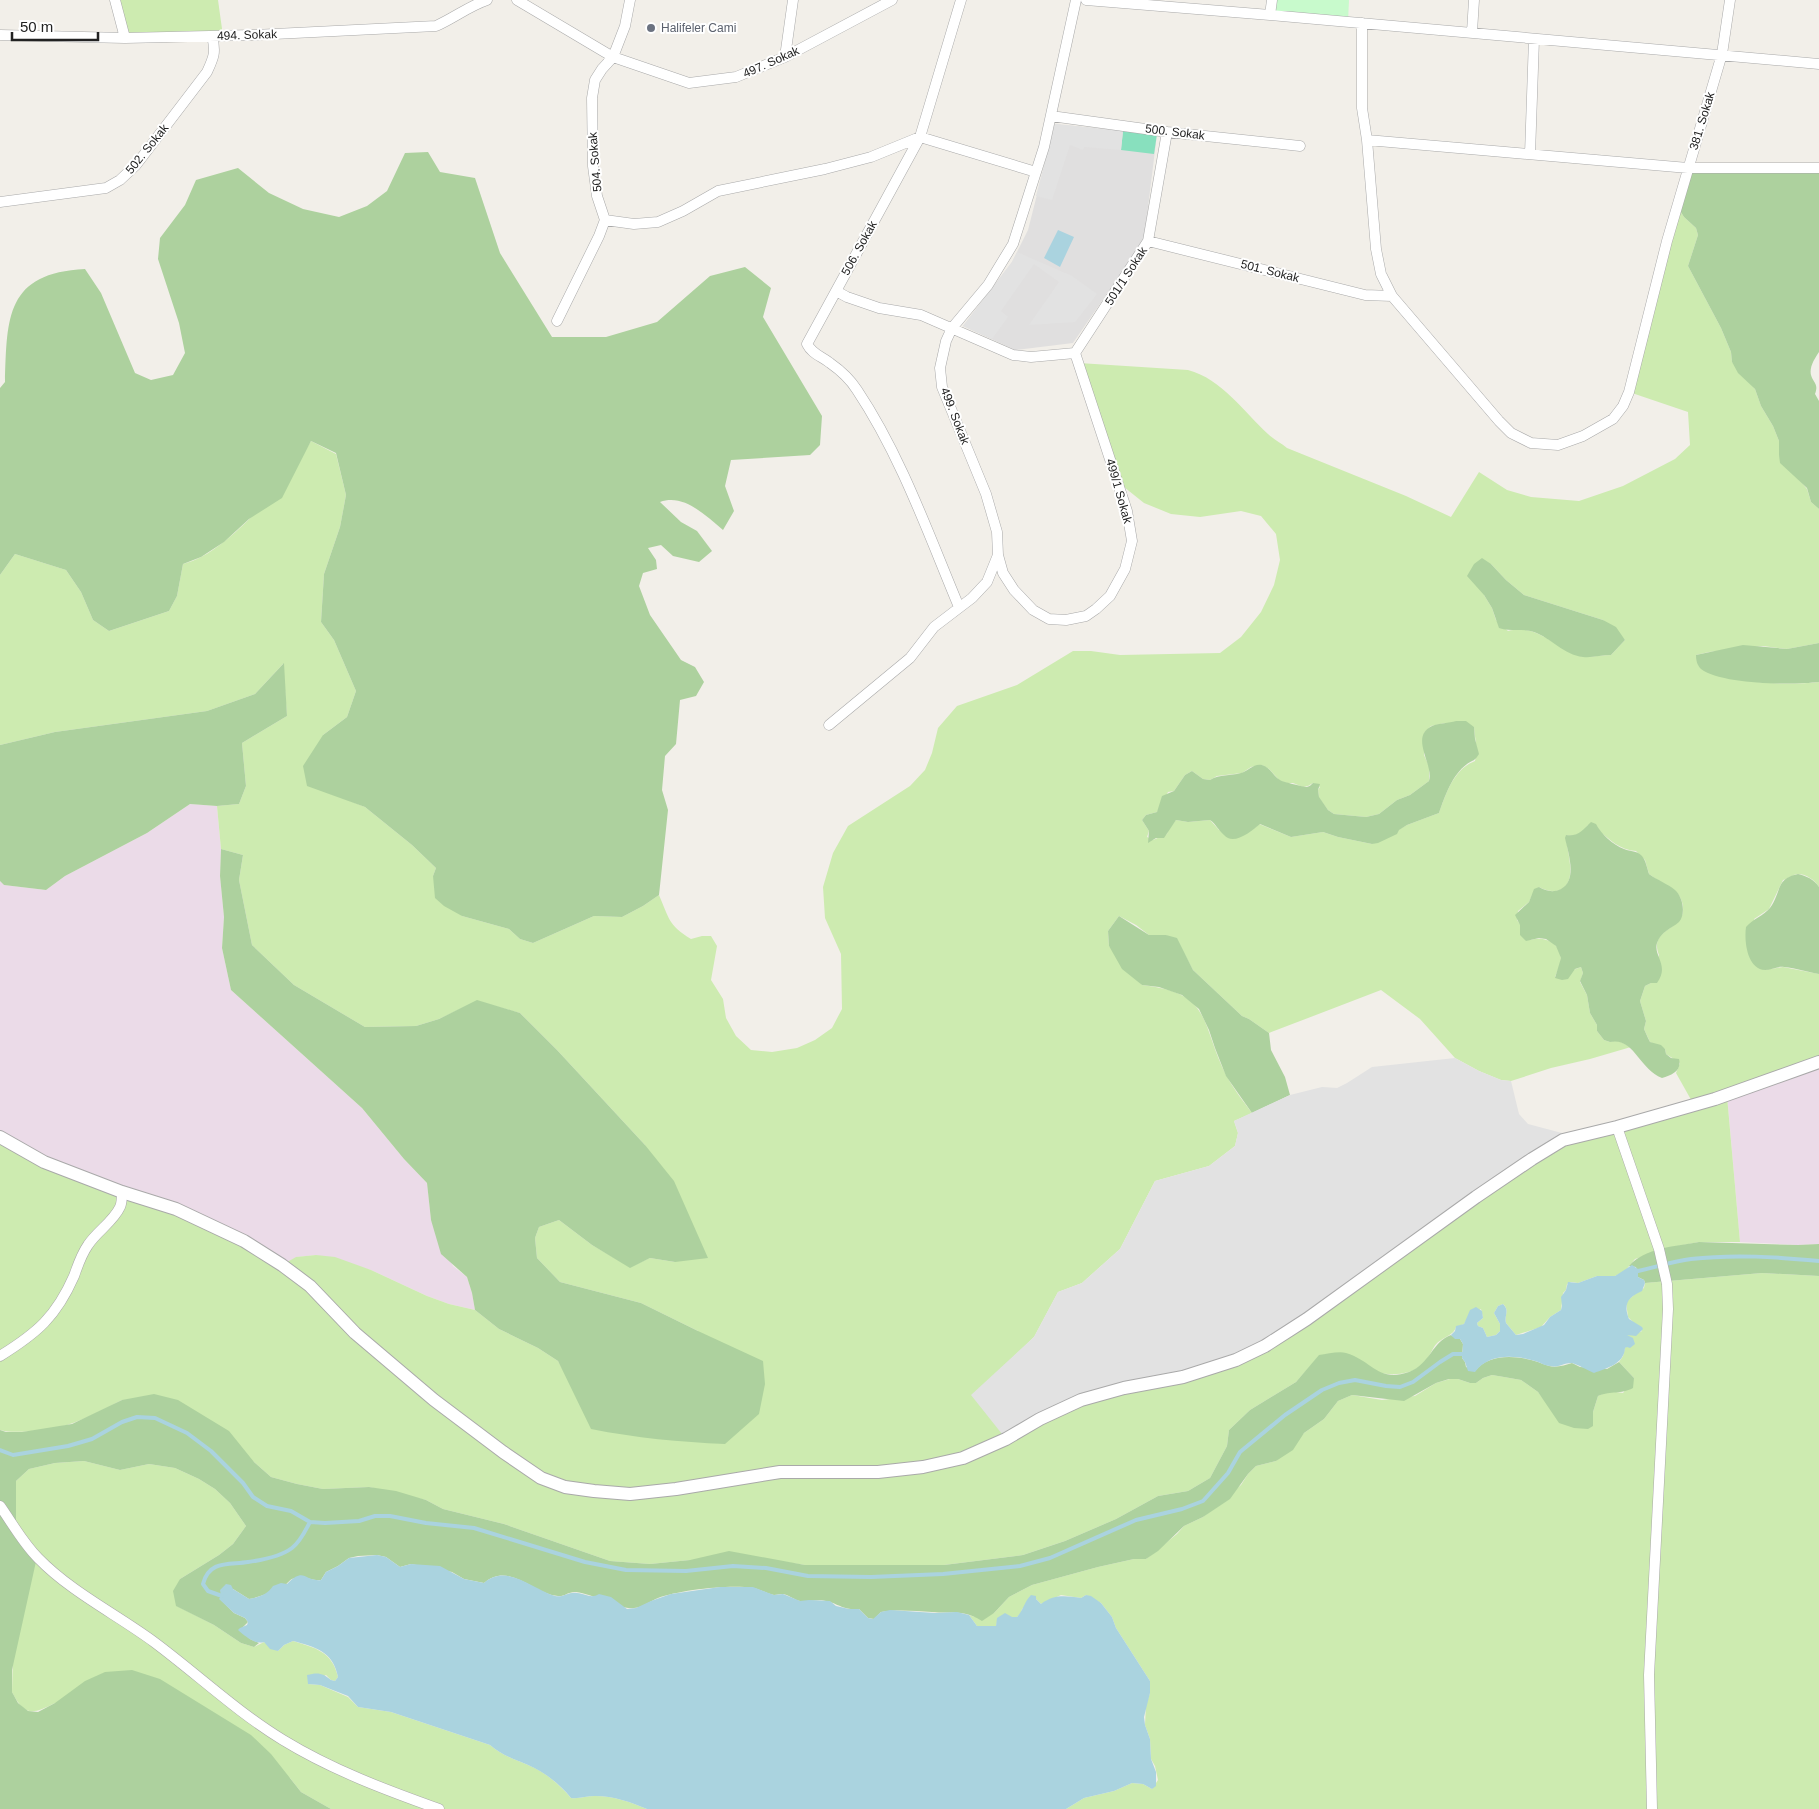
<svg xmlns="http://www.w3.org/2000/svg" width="1819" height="1809" viewBox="0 0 1819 1809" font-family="Helvetica,sans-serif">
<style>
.residential{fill:#e0dfdf}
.industrial{fill:#ebdbe8}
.grass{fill:#cdebb0;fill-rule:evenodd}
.forest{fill:#add19e}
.park{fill:#c8facc}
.pitch{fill:#88e0be}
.parking{fill:#e2e2e2}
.water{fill:#aad3df}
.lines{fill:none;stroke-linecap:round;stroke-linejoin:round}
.stream{stroke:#aad3df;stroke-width:4}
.minor-casing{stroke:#a9a9a9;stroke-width:11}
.tertiary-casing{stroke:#a9a9a9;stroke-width:14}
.minor{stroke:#fff;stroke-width:10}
.tertiary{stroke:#fff;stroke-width:12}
.worship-dot{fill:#6b7280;stroke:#fff;stroke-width:2}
.labels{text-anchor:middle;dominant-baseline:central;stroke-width:4;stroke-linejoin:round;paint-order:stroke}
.worship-label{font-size:12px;fill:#5b616d;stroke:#fff;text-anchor:start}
.street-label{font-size:12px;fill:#222;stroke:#fff}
</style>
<rect width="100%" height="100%" fill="#f2efe9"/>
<path class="residential" d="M1055 124 1157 134 1144 240 1073 343 1015 350 963 326 1012 262 1028 230Z"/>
<path class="industrial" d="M190 804 217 806 221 849 220 876 224 917 222 948 231 990 362 1108 404 1159 427 1183 431 1220 453 1266 467 1277 472 1293 475 1310 449 1304 427 1296 371 1270 316 1255 297 1257 282 1265 0 1137V881L4 885 46 890 65 876 147 833Z
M1819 1062V1244L1798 1245 1740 1242 1727 1095Z"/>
<path class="grass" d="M115 0H218L223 36 125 38Z
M1677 206 1684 217 1696 228 1698 235 1688 266 1721 328 1731 352 1732 362 1755 389 1761 406 1773 426 1779 441V455L1807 489 1811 502 1819 509V643L1787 649 1763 646 1709 652 1696 655 1701 668C1738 683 1779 686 1819 682V887C1815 880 1806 874 1798 874 1794 874 1787 879 1783 880L1769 909 1754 919 1764 970 1783 967 1819 974V1062L1727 1096 1740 1242H1699L1673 1247 1635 1259 1625 1271 1615 1276H1597L1578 1283 1571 1282 1567 1284 1566 1290 1563 1293 1561 1310 1550 1317 1541 1327 1516 1335 1506 1323C1504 1315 1510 1310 1503 1304L1498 1306 1494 1313 1500 1324V1331L1496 1335 1487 1337 1483 1328 1478 1326 1477 1323 1483 1318 1481 1309 1469 1316 1464 1324 1456 1327C1454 1336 1439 1338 1434 1347 1430 1354 1427 1361 1421 1366 1393 1386 1349 1364 1320 1355L1296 1382 1250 1410 1229 1430 1227 1446 1210 1478 1188 1491 1158 1496 1116 1519 1065 1541 1023 1555 944 1565H805L771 1560H690L650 1564 610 1561 504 1524 443 1509 426 1500 369 1487 323 1489 297 1484 271 1477 254 1462 122 1400C106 1408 90 1417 73 1423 57 1429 15 1435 0 1430V1137L44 1162 176 1209 282 1265 296 1257 316 1255 335 1257 371 1270 427 1296 449 1304 475 1310 499 1329 538 1348 558 1361 571 1385 698 1331 641 1303 560 1282 537 1258 535 1238 539 1227 559 1220 592 1245 630 1267 650 1258 675 1262 645 1145 557 1050 520 1013 477 1001 439 1019 416 1026 365 1027 294 985 252 945 239 880 243 855 221 849 217 806 239 804 246 786 242 743 287 716 283 664 255 694 207 711 55 732 0 745V575L15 554 66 570 81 592 93 620 109 631 169 611 177 596 183 564C189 562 196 560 201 557 239 537 290 478 311 441L336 454 346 495 340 527 324 574 321 622 334 640 356 691 347 717 323 735 345 799 365 807 412 845 436 868 433 876 462 916 509 929 520 939 533 943 594 916 622 917 643 906 659 895C669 918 668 925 691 939L702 936H711L717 946 711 980 723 999 726 1018 736 1036 751 1050 772 1052 797 1048 815 1040 832 1028 842 1009 841 954 825 918 823 887 833 853 848 826 910 786 925 770 932 753 938 728 957 706 1017 685 1073 651H1091L1120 655 1220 653 1241 637 1261 612 1274 585 1280 560 1276 534 1261 516 1241 511 1200 517 1171 514 1144 503 1119 483 1079 363 1188 370C1222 379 1244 412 1268 434 1274 440 1281 443 1287 448L1406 496 1451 517 1479 472 1507 490 1531 497 1579 501 1623 486 1675 459 1690 445 1688 412 1629 392ZM1491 564 1506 580 1524 595 1603 620 1625 640 1611 655C1602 655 1589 658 1580 656 1556 648 1536 623 1508 631L1496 620 1492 608 1484 595ZM1445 723 1474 727C1475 741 1478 746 1475 761 1454 769 1446 793 1439 813L1407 825 1372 844 1338 837 1323 832 1291 837 1259 824C1248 836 1235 832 1219 830L1210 820 1188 822 1176 820 1168 830 1167 834 1153 840 1147 837 1149 831 1142 820 1146 815 1157 812 1168 792 1174 791 1185 775 1192 771 1203 779 1210 780 1217 776 1242 773 1251 767 1262 765 1269 769 1280 781 1287 783H1293L1303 787 1308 786 1313 783 1320 787 1318 790 1319 798 1328 810 1334 814 1366 817 1379 814 1397 800 1410 795 1429 781V766L1424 755V733L1431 726ZM1588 825 1597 826 1598 830C1610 840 1620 850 1636 851L1645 860 1649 874C1658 881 1669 886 1678 894 1681 898 1683 903 1683 908 1685 930 1648 928 1659 955L1651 983 1645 986 1640 1001 1646 1021 1644 1029 1650 1042 1665 1049 1666 1054 1680 1063 1676 1073 1694 1105 1563 1140 972 1396 1034 1337 1058 1292 1082 1283 1120 1249 1155 1181 1209 1166 1235 1146 1238 1133 1234 1121 1252 1113C1243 1101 1233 1088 1226 1075 1200 1023 1213 993 1142 985L1109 946 1108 931 1119 916 1136 925 1149 935H1166L1185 955 1193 970 1242 1016 1249 1019 1269 1033 1381 990 1420 1019 1455 1058 1479 1071 1501 1080 1511 1081 1551 1068 1590 1059 1631 1047 1617 1040 1610 1042 1604 1040 1597 1031V1025L1590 1013 1587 995 1580 982 1583 973 1581 967 1555 977C1557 972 1561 964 1561 958 1560 942 1543 936 1531 940L1517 920 1518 911 1529 902 1532 895 1539 887C1547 891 1554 893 1562 889 1578 879 1566 850 1566 835 1576 837 1583 833 1588 825Z
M1762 1273 1819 1276V1809H1066L1084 1798 1114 1791 1132 1783 1143 1784 1152 1789 1158 1780 1155 1766 1151 1759 1150 1739 1145 1725 1146 1705 1150 1693V1681L1116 1628 1112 1617 1101 1603 1086 1595 1081 1598 1061 1595 1041 1604 1036 1599 1022 1609 1021 1613 1017 1617H1012L997 1622 996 1626H977L969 1615 975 1617 994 1613 1009 1597 1032 1585 1098 1567 1134 1559H1146L1177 1534 1184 1526 1203 1517 1241 1485 1248 1474 1256 1466 1276 1461 1304 1433 1324 1419 1338 1401 1352 1395 1382 1400 1415 1396 1436 1383 1450 1379H1458L1470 1383H1476L1483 1378 1492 1375 1504 1377 1521 1380 1538 1392 1549 1406 1593 1426V1412L1598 1396 1609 1391 1623 1393 1634 1378 1619 1362 1623 1356 1625 1348 1627 1346V1335H1634L1642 1331 1628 1317 1626 1302 1635 1294 1644 1288 1645 1283Z
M84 1461 120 1470 149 1464 175 1468 199 1479 215 1489 230 1503 246 1526 233 1544 219 1555 180 1579 177 1606 214 1625 241 1643 254 1647 264 1642 278 1651 284 1645 293 1641C315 1648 332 1651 338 1677L335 1681 331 1680 326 1675 308 1684 320 1685 348 1697 358 1707 391 1712 490 1745C501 1755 514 1759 528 1765 545 1772 559 1784 571 1798 579 1799 587 1796 595 1796 614 1796 630 1802 647 1809H331L301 1792 290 1778 55 1703C32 1715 24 1716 12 1692L16 1528V1481L29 1469 55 1463Z"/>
<path class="forest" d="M428 152 440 172 475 178 500 253 552 337H606L657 322 710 276 745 267 771 288 763 317 822 416 820 445 810 455 731 460 725 486 734 511 723 530C706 516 684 493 660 502L681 522 697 531 712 551 699 562 673 556 661 545 648 548 656 560 657 569 643 573 639 586 650 615 681 660 695 667 704 682 696 696 680 700 676 744 665 756 662 790 668 810 659 895 643 906 622 917 594 916 533 943 520 939 509 929 462 916 444 906 435 898 433 876 436 868 412 845 365 807 307 786 303 766 323 735 347 717 356 691 334 640 321 622 324 574 340 527 346 495 336 453 311 441 282 498 249 519 224 542 201 557 183 564 177 596 169 611 109 631 93 620 81 592 66 570 15 554 0 575V388L5 382C7 317 6 273 85 269L101 293 135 373 151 380 173 375 185 353 179 323 158 259 160 238 185 205 196 180 238 168 269 193 303 209 339 217 367 206 387 191 405 153Z
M1688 168H1819V352C1815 358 1809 367 1811 375 1813 383 1819 383 1815 394L1819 401V509L1811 502 1807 488 1780 463 1779 455V441L1773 426 1761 406 1755 389 1738 373 1732 362 1731 352 1721 328 1688 266 1698 235 1696 228 1684 217 1677 206Z
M1482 558 1491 564 1506 580 1524 595 1603 620 1616 627 1625 640 1611 655C1602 655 1592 658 1583 657 1564 655 1551 638 1534 632 1522 628 1511 632 1499 628L1492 608 1484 595 1467 576 1474 564Z
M1819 643V682C1792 685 1723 685 1701 669 1697 665 1696 660 1696 655L1743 645 1787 649Z
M284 663 287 716 242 743 246 786 239 804 217 806 190 804 147 833 65 876 46 890 4 885 0 881V745L55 732 207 711 255 694Z
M1456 721H1466L1474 727 1475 739 1479 754C1474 762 1474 759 1467 764 1452 775 1445 796 1439 813L1407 825 1399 830 1397 834 1378 843 1372 844 1338 837 1323 832 1291 837 1260 824C1251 832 1233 846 1224 835 1218 830 1216 824 1210 820L1188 822 1176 820 1164 838H1156L1148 843 1149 831 1142 820 1146 815 1157 812 1162 796 1174 791 1185 775 1192 771 1203 779 1210 780C1220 774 1230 776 1241 773 1248 771 1254 763 1262 765 1270 767 1273 776 1280 780 1283 782 1304 787 1307 787 1310 786 1311 785 1313 783L1320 784 1318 790 1319 797 1328 810 1334 814 1366 817 1379 814 1397 800 1410 795 1429 781C1434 764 1409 737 1432 726 1439 723 1449 723 1456 721Z
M1591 822 1596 824C1601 834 1613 845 1624 849 1631 852 1636 850 1642 856 1646 861 1647 868 1649 874 1657 880 1668 884 1675 890 1683 897 1686 914 1679 922 1671 929 1661 931 1657 943 1653 956 1670 965 1657 983H1651L1645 986 1640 1001 1646 1021 1644 1029 1648 1038 1650 1042 1661 1045 1665 1049 1666 1054 1671 1058 1679 1059C1682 1071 1672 1075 1662 1078 1639 1069 1634 1037 1610 1042L1604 1040 1597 1031V1025L1590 1013 1587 995 1580 981 1583 973 1581 967 1575 969 1568 979 1562 980 1555 978 1561 958 1556 946 1546 939 1539 938 1526 941 1520 935V925L1515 915 1529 902 1534 889 1539 887C1546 891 1553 893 1561 889 1578 880 1568 852 1565 838L1566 835C1578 837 1583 830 1591 822Z
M221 849 243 855 239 880 252 945 294 985 365 1027 416 1026 439 1019 477 1000 520 1013 557 1050 645 1145 674 1181 708 1258 675 1262 650 1258 630 1268 592 1245 559 1220 539 1227 535 1238 537 1258 560 1282 641 1303 698 1331 763 1361 765 1384 759 1414 725 1444C680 1442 636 1438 591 1429L558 1361 538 1348 499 1329 475 1310 472 1293 467 1277 441 1254 431 1220 427 1183 404 1159 362 1108 231 990 222 948 224 917 220 876Z
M1798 874C1806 876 1814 879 1819 887V974C1808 972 1796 968 1784 967 1778 966 1771 970 1765 970 1747 969 1744 941 1746 927 1753 919 1763 916 1770 908 1782 892 1775 879 1798 874Z
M1119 916 1149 935H1166L1177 938 1193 970 1242 1016 1249 1019 1269 1033 1271 1050 1285 1077 1290 1095 1252 1113 1226 1076 1215 1048 1209 1030 1199 1009 1182 995 1159 987 1142 985 1122 969 1109 946 1108 931Z
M1699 1242 1798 1245 1819 1244V1276L1762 1273 1645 1283 1644 1280 1638 1277 1636 1267 1629 1266C1644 1248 1677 1246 1699 1242Z
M1451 1335 1455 1338 1460 1339 1463 1344 1462 1358 1465 1362 1466 1367 1475 1371C1489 1353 1517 1355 1538 1362 1541 1363 1545 1365 1549 1366 1557 1368 1565 1365 1572 1363L1580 1367 1607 1369 1619 1362 1634 1378 1633 1388C1620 1395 1612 1390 1598 1396L1593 1412V1426L1588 1429 1574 1428 1559 1423 1538 1392 1521 1380 1504 1377 1492 1375 1483 1378 1476 1383H1470L1458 1379H1449L1436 1383 1404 1401 1352 1395 1338 1401 1324 1419 1304 1433 1293 1450 1276 1461 1256 1466 1248 1474 1230 1499 1203 1517 1184 1526 1158 1551 1146 1559H1134L1098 1567 1032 1585 1009 1597 994 1613 982 1621C963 1609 952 1614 932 1612 915 1611 899 1609 881 1612L874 1619 868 1618 859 1609C844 1610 842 1606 830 1602 820 1598 809 1602 800 1601 794 1600 788 1594 782 1594 779 1594 777 1595 774 1595 767 1594 760 1589 753 1588 731 1584 679 1590 658 1598 650 1601 644 1607 634 1608 619 1610 594 1594 576 1592 569 1591 564 1597 558 1596 533 1594 509 1561 484 1583L464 1579 452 1572 411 1564 400 1567 386 1557 377 1555 358 1556 349 1558 338 1566 326 1572 321 1580C311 1581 307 1576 295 1578 290 1579 289 1582 285 1585 274 1591 261 1597 249 1599L233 1589 222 1596 220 1599 234 1613 245 1618 248 1622 243 1627 250 1639 259 1643 254 1647 241 1643 214 1625 176 1606 173 1591 180 1579 219 1555 233 1544 246 1526 230 1503 215 1489 199 1479 175 1468 149 1464 120 1470 84 1461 55 1463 29 1469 16 1481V1528L37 1557 12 1670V1692L18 1703 28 1711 38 1712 55 1703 85 1681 105 1672 132 1670 160 1679 251 1735 271 1754 301 1792 331 1809H0V1430L6 1432H22L72 1424 122 1400 154 1394 178 1400 229 1431 254 1462 271 1477 297 1484 323 1489 369 1487 396 1491 426 1500 443 1509 504 1524 610 1561 650 1564 690 1560 729 1551 805 1565H944L1023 1555 1065 1541 1116 1519 1158 1496 1188 1491 1210 1478 1227 1446 1229 1430 1250 1410 1296 1382 1319 1355C1327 1354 1339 1351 1346 1353 1373 1361 1378 1383 1409 1372 1430 1364 1432 1342 1451 1335Z"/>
<path class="park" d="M1272 0H1349L1348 22 1270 15Z"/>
<path class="pitch" d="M1123 131 1157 134 1154 154 1121 150Z"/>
<path class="parking" d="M1055 124 1123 131 1121 150 1084 147 1083 150 1070 145 1052 200 1036 196Z
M1017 252 1072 276 1097 294 1075 322 1029 325 1059 282 1034 264 1001 311 1008 317 992 339 963 326 1012 262Z
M1455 1058 1479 1071 1501 1080 1511 1081 1519 1114 1528 1124 1562 1133 1567 1139 1236 1360 1081 1400 1006 1439 971 1395 1034 1337 1058 1292 1082 1283 1120 1249 1155 1181 1209 1166 1235 1146 1238 1133 1234 1121 1290 1095 1322 1087 1337 1088 1347 1083 1372 1067Z"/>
<path class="water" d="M1058 230 1074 237 1060 267 1044 258Z
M1632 1265 1638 1269V1277L1644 1280 1645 1283 1642 1291C1628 1297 1623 1304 1629 1319L1642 1327 1643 1329 1636 1336 1627 1335 1633 1338 1635 1344 1630 1348 1627 1347 1625 1348C1624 1364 1607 1368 1594 1373 1589 1371 1577 1364 1572 1363 1566 1362 1558 1368 1550 1366 1545 1366 1540 1362 1535 1361 1515 1355 1489 1353 1475 1372L1468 1371 1465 1362 1462 1358 1463 1344 1460 1339H1455L1451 1335 1455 1331 1456 1326 1464 1324 1470 1310 1476 1307 1482 1311 1483 1318 1477 1323 1478 1326 1483 1328 1487 1337 1496 1335 1500 1331V1324L1494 1313 1498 1306 1503 1304C1510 1311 1504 1315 1506 1323L1516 1335 1523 1334 1544 1325 1550 1317 1561 1310 1562 1306 1561 1297 1566 1290 1568 1282 1578 1283 1597 1276H1615Z
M377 1555 386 1557 400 1567 411 1564 440 1566 464 1579 484 1583C507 1563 532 1589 555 1596 563 1598 569 1591 577 1593 586 1594 591 1599 599 1594L611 1597 627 1609 636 1608 651 1601 671 1594 720 1587H753L774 1595 783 1594 800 1601 809 1600 830 1601 836 1606 849 1609H859L868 1618 873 1619 881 1612 890 1610 935 1613 957 1612 969 1615 977 1626H996L997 1618 1005 1613 1012 1617H1017C1023 1611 1024 1602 1031 1595L1036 1596V1599L1041 1604C1055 1594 1065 1596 1081 1598L1086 1595 1091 1596 1101 1603 1112 1617 1116 1628 1150 1681V1693L1144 1717 1145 1725 1150 1739 1151 1759 1156 1772V1786L1152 1789 1143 1784 1132 1783 1114 1791 1084 1798 1066 1809H647C630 1802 614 1796 595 1796 587 1796 579 1799 571 1798 560 1784 544 1772 528 1765 514 1759 501 1755 490 1745L391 1712 358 1707 348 1696 320 1685 308 1684 307 1675C318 1672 323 1673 331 1680L335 1681 338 1677C333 1651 315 1647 293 1641L284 1645 278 1651 270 1649 264 1642C255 1645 245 1636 238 1630L240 1628 247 1625 248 1622 245 1618 234 1613 219 1599 221 1596 220 1590 226 1584 231 1585 233 1589 249 1599C259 1597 267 1595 273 1586L281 1583 287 1584C305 1566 304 1582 321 1580L326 1572 338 1566 349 1558Z"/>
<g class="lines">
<path class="stream" d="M1638 1271C1656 1267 1674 1261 1691 1259 1734 1254 1777 1257 1819 1261
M0 1450 13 1455 68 1446 92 1439 122 1422 137 1417 155 1418 187 1433 211 1451 243 1483 253 1497 267 1506 291 1511 310 1522 325 1523 359 1521 375 1516H390L426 1523 474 1528 585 1562 626 1570 686 1571 733 1566 766 1568 808 1576 871 1577 943 1574 1020 1566 1050 1558 1136 1520 1182 1509 1203 1501 1228 1473 1240 1452 1285 1415 1322 1390 1339 1383 1355 1380 1386 1386 1400 1387 1413 1382 1440 1362 1453 1354H1463
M222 1596 208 1591 203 1584C209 1560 229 1565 248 1562 263 1560 280 1557 292 1548 301 1541 305 1531 310 1522"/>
<defs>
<path id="minor" d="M115 0 125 38
M517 0 613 57 689 83 736 77 785 57 892 0
M961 0 920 137 836 291 847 297 879 308 921 315 1013 355 1031 357 1075 353
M1086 0 1270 15 1819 64
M1270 15 1272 0
M1362 23V108L1367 140 1376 249 1381 274 1392 296 1499 421 1511 433 1531 443 1558 445 1583 436 1613 419 1623 406 1629 392 1667 241 1722 54 1730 0
M1472 32 1474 0
M0 35 125 38 252 35 436 26C454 18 469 6 487 0
M785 57 793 0
M1051 116 1167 132 1300 146
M1367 140 1688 168H1819
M1530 154 1534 39
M0 202 106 188 120 180 136 165 207 72C214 57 216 52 212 36
M605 220 634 224 658 222 683 211 718 191 825 169 871 157 920 137 1036 172
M1148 241 1365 295 1392 296
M836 291 807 344C812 354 821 356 830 363 840 370 850 379 857 390 901 456 928 533 959 607
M557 321 599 236 605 220 597 196 593 166 592 98 595 80 602 69 613 57 625 26 630 0
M1075 353 1148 241 1167 132
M998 555 1003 573 1014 590 1033 610 1049 619 1066 620 1086 616 1096 609 1110 596 1125 569 1132 541 1127 511 1075 353
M829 725 910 658 934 627 972 598 987 582 998 555 997 532 986 494 942 387 940 368 946 341 952 328 988 285 1013 244 1044 147 1076 0
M1617 1127 1659 1249 1667 1284 1668 1309 1649 1675 1652 1809
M0 1356C37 1333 56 1317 74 1276 78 1265 81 1255 88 1245 97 1231 113 1222 120 1207 122 1203 122 1197 122 1192
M0 1506C12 1523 23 1543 38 1558 71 1592 116 1614 154 1642 197 1674 237 1712 283 1740 332 1770 386 1790 439 1809"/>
<path id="tertiary" d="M0 1137 44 1162 122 1192 176 1209 244 1241 282 1265 310 1286 355 1333 434 1400 503 1452 541 1478 565 1487 594 1491 630 1494 676 1489 780 1472H878L923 1467 963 1458 1006 1439 1040 1419 1081 1400 1124 1388 1183 1377 1236 1360 1265 1346 1307 1319 1476 1197 1532 1159 1563 1140 1617 1127 1715 1099 1819 1062"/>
</defs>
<use href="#minor" class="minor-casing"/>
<use href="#tertiary" class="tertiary-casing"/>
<use href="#minor" class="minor"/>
<use href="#tertiary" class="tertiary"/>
</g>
<circle class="worship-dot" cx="651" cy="28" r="5"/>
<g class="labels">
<g class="worship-label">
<text x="661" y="28">Halifeler Cami</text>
</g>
<g class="street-label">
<text transform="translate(247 35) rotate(-2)">494. Sokak</text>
<text transform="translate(771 62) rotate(-24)">497. Sokak</text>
<text transform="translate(1702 121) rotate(-73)">381. Sokak</text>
<text transform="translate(1175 132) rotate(7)">500. Sokak</text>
<text transform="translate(147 149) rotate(-51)">502. Sokak</text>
<text transform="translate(595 162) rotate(-95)">504. Sokak</text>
<text transform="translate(859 248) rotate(-61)">506. Sokak</text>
<text transform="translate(1270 271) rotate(14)">501. Sokak</text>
<text transform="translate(1126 276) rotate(-57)">501/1 Sokak</text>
<text transform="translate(955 416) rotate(69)">499. Sokak</text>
<text transform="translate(1119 491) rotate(74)">499/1 Sokak</text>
</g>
</g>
<path d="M12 32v8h86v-8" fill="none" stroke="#222222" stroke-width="2.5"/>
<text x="20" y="32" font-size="15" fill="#222222" stroke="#ffffff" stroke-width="4" paint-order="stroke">50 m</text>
</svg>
